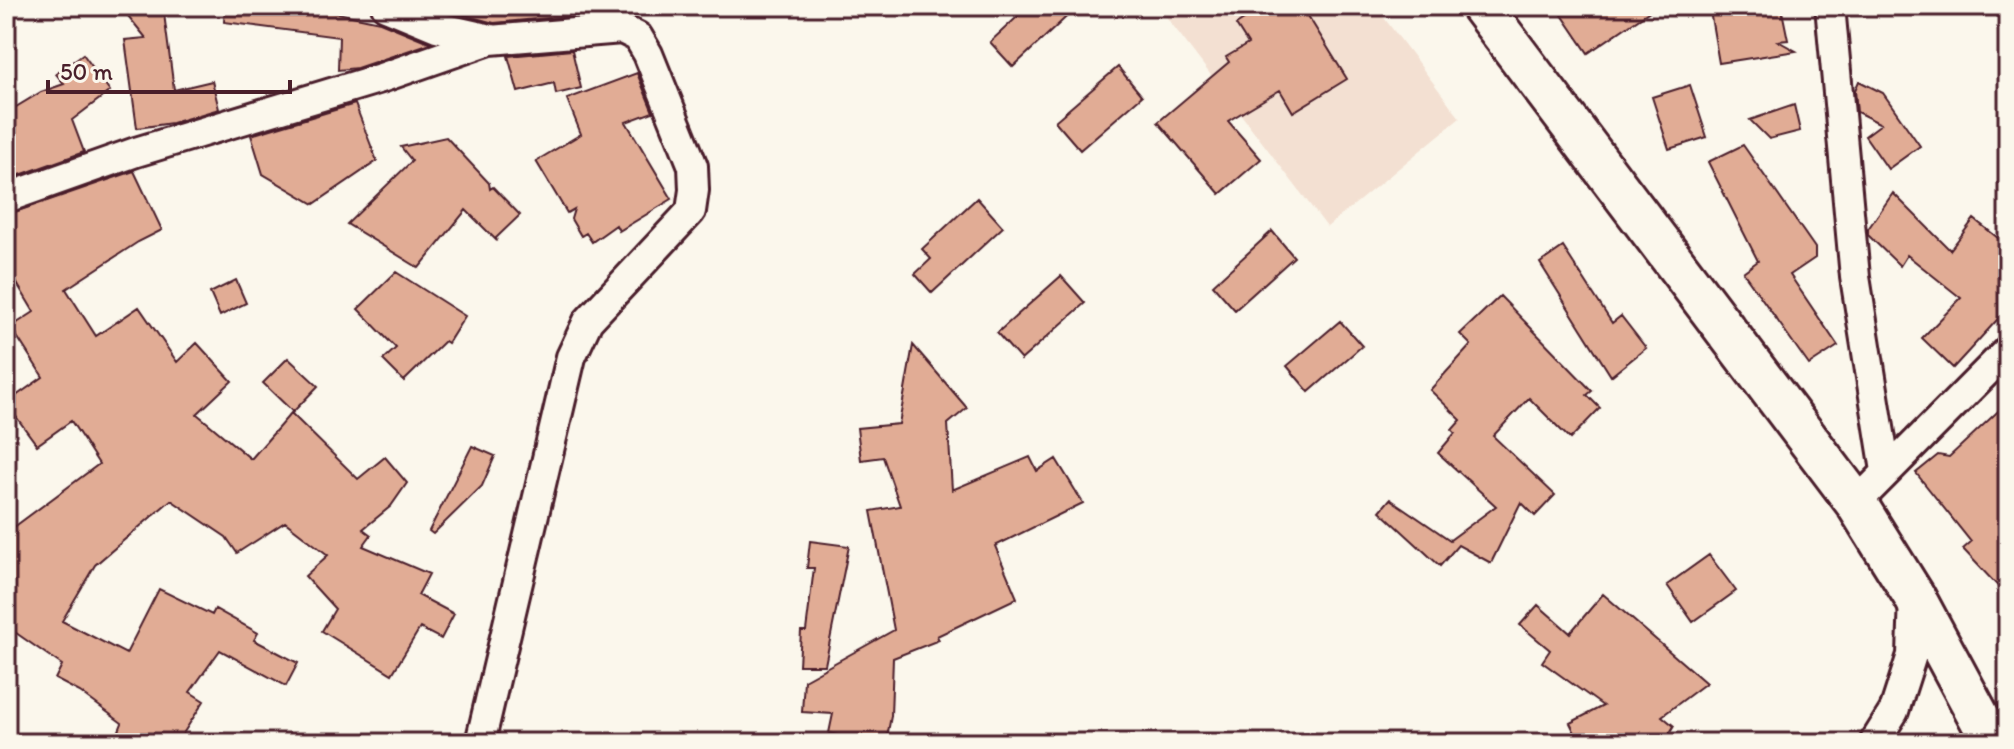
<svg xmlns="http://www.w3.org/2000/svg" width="2014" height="749" viewBox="0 0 2014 749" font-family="Itim,sans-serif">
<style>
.built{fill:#f3e0d2}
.building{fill:#e1ac95;stroke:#4a1f2b;stroke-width:2}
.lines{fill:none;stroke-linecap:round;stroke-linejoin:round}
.minor-casing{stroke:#4a1f2b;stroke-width:34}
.secondary-casing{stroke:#4a1f2b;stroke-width:46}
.minor{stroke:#fbf7ec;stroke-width:28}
.secondary{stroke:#fbf7ec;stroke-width:40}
</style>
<rect width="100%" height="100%" fill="#fbf7ec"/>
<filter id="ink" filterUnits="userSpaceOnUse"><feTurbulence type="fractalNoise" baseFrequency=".0125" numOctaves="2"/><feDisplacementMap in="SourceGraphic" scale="16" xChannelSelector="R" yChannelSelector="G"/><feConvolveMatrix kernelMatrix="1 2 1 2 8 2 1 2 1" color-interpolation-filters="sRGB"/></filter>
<g filter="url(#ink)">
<path class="built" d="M1158 6H1375L1460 118 1327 227Z"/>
<path class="building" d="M120 6H163L174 90 212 81 219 109 172 123 137 128 125 40 146 38Z
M225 6H324L323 10 380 22 431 43 357 68 338 70 339 37 224 22Z
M431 6H583L580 15 494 23Z
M1029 6H1078L1013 67 990 42Z
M1266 6H1302L1347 79 1293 112 1280 90 1228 121 1261 159 1220 194 1158 122 1229 62 1226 57 1248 44 1236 25Z
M1556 6H1657L1588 53Z
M1738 6H1781L1788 40 1778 41 1796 51 1719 63 1710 11Z
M572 50 581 88 556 94 554 83 518 92 508 56Z
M83 54 110 91 72 120 84 152 6 180V113L41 92 64 84 56 74Z
M1118 67 1142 96 1080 150 1055 121Z
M637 73 653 112 626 122 672 199 619 231 616 225 592 242 586 233 581 236 571 219 574 209 567 213 536 161 581 134 567 99Z
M1859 81 1883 93 1920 146 1888 169 1865 136 1881 124 1857 112 1855 90Z
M1690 85 1707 137 1669 149 1652 97Z
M355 104 377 161 314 204 263 174 251 135Z
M1794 105 1800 131 1769 139 1750 120Z
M446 137 489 183 490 189 493 187 520 215 496 238 497 241 466 210 419 268 347 224 412 161 401 147Z
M1743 145 1815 248V258L1790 275 1838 346 1809 365 1743 272 1758 261 1708 162Z
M134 171 162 230 138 242 66 289 96 336 139 307 177 362 197 343 232 381 197 414 251 459 291 413 358 479 385 457 407 483 391 506 363 529 371 535 363 546 429 574 418 595 454 614 441 639 420 628 392 674 322 631 335 609 305 576 328 555 285 522 237 553 226 537 171 500 95 565 62 621 126 654 159 589 212 615 215 609 258 633 254 640 298 663 286 686 220 650 190 692 204 701 177 743H114L122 723 80 692 55 679 62 665 6 626V533L99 464 71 421 37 445 6 403 43 377 11 327 34 312 6 265V215Z
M1893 193 1950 250 1974 219 2008 246V308L1953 368 1922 338 1961 298 1907 255 1900 266 1868 235V229Z
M977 198 1003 227 932 293 915 274 931 259 922 249Z
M1272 231 1294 257 1235 310 1213 285Z
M1563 247 1612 323 1621 316 1646 348 1611 376 1540 263Z
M396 272 465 316 448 343 445 341 404 381 383 360 396 348 358 309Z
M1061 276 1085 303 1021 360 997 333Z
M236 280 246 303 220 316 210 293Z
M1500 296 1592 391 1587 395 1600 408 1570 439 1529 398 1493 436 1555 495 1535 516 1521 502 1491 563 1458 545 1440 566 1380 511 1390 499 1450 540 1496 506 1438 453 1455 433 1452 430 1461 420 1430 390 1471 345 1460 334Z
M1340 321 1362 346 1309 392 1287 366Z
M913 345 967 408 948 424 952 490 1030 457 1037 471 1056 459 1083 503 995 546 1017 598 937 636 939 640 893 658 891 716 886 743H874L829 733 833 714 802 712 804 680 894 630 871 511 900 506 883 457 861 460 857 428 899 424Z
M288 358 318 386 293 412 263 383Z
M2008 402V597L1963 549 1971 542 1916 473 1938 455 1949 457Z
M472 446 495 456 482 486 433 534 429 531Z
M810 541 849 546 825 665H799L801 631H806L814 568H807Z
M1709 555 1736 591 1693 622 1667 585Z
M1603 594 1706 683 1662 716 1674 726 1664 743H1580L1570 723 1603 706 1542 662 1550 650 1520 625 1538 605 1570 633Z"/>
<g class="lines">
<defs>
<path id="minor" d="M386 6 437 27 490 39
M1830 6 1855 277 1886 471
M6 198 136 152 381 78 490 40 622 29 638 37 648 54 693 166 694 190 691 211 588 321 571 357 480 743
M1856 503 2008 350
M1874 743 1894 711 1912 655 1914 596"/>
<path id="secondary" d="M1481 6 1856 503 1914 596 1993 743"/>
</defs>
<use href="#minor" class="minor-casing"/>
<use href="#secondary" class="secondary-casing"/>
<use href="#minor" class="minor"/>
<use href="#secondary" class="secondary"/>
</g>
</g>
<rect width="2014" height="749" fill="none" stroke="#fbf7ec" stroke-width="32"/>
<rect x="16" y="16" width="1982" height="717" fill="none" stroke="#4a1f2b" stroke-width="3" filter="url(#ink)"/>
<path d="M48 80v12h242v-12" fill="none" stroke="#4a1f2b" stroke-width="4"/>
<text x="60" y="80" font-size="24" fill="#4a1f2b" stroke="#fbf7ec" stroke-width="6" paint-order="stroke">50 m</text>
</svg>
